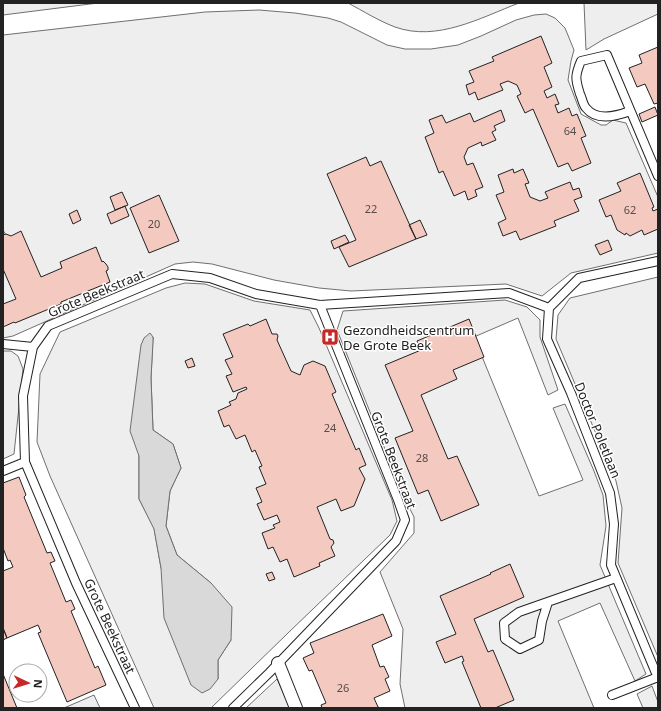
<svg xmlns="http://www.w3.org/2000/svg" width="661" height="711" viewBox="0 0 661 711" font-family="'Noto Sans',sans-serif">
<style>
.green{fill:#eee;stroke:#6f6f6f;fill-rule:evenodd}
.water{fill:#d9d9d9;stroke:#6f6f6f}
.building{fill:#f3c9c0;stroke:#222}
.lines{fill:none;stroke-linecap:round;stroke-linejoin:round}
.service-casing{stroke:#222;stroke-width:10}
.pedestrian-casing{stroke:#222;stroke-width:14}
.service{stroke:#fff;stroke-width:8}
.pedestrian{stroke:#fff;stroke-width:12}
.labels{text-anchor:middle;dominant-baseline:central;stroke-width:3;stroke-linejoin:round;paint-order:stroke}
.number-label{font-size:11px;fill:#564c4a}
.street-label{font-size:13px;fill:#222;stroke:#fff}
.poi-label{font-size:13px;fill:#222;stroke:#fff;text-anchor:start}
</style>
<rect width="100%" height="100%" fill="#fff"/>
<path class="green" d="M3 3H98L3 15Z
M348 3H519C480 18 437 42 395 27 379 21 363 11 348 3Z
M584 3H658V14L604 39 586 50Z
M259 10 295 13 328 18 341 22 387 45 405 49H431L458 45 481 36 516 20 534 15 546 14 555 18 565 28 574 50 571 61 568 80 581 114 601 125H606L613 120 626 123 658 197V253L571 273 542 296 506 284 351 291 319 288 274 280 212 264 193 262 175 264 13 336 3 338V246L10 242 3 230V35L205 12Z
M658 277V657L618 563 622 508 616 481 556 339 558 315 570 298Z
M185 283 205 284 254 301 310 310 319 328 392 500 397 521 390 535 288 633 211 708H154L50 476 37 442 40 374 60 332 166 288ZM153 337 151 378 153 430 173 444 181 468 170 491 166 526 177 555 211 583 231 640 218 660V679L161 568 154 528 139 499V456Z
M505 300 527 307 540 320V337L558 390 548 395 518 318 474 337 539 496 583 480 553 408 565 404 594 471 603 495 606 526 600 565 646 674 635 681 600 603 558 621 594 708H405L400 684 403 629 380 572 414 533V517L405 499 337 330 343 311Z
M3 351H11L18 356 23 369 14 454 3 459Z
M277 679 290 708H246Z
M652 686 658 702V708H643L637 694Z
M94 695 100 708H64Z"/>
<path class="water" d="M150 333 153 337V342L151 378 153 430 173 444 181 468 170 491 166 526 177 555 211 583 232 607 231 640 218 660V679L210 689 202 693 191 685 164 618 161 568 154 529 139 499V456L130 431 141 345 144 338Z"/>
<path class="building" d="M541 36 552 63 544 67 552 87 544 91 547 98 555 94 559 104 555 105 558 113 569 108 572 116 577 114 586 136 581 138 591 163 572 171 568 163 558 167 533 109 525 113 517 96 521 94 517 85 508 81 500 84 503 90 478 100 475 92 469 95 466 85 474 82 469 71 494 61 492 57Z
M658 47V103L654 104 645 84 637 87 629 68 642 63 639 55Z
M655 107 658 115 642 122 639 114Z
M501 110 505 121 494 126 496 130 492 132 496 140 482 146 481 142 468 148 464 157 467 165 473 163 483 187 475 190 477 196 468 200 465 191 454 196 443 171 439 173 425 137 434 133 429 120 442 115 446 123 470 113 474 122Z
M366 157 370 166 381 161 416 239 349 267 339 247 356 240 327 174Z
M513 169 514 173 523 169 529 183 525 184 530 197 540 201 548 198 545 192 570 182 573 190 579 188 582 197 574 200 579 211 554 221 556 226 520 240 516 231 503 236 498 223 506 219 496 195 504 192 498 175Z
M640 173 654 207 652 208 653 211 658 209V229L644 235 642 230 630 236 626 233 625 235 617 230 611 215 606 217 599 200 621 191 617 183Z
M122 192 128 205 115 210 110 197Z
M159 195 179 241 149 253 130 208Z
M125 206 129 216 111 224 107 214Z
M77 210 81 220 73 224 69 214Z
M420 220 427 235 416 239 409 225Z
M21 231 41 277 62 268 60 262 96 247 102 262 103 261 106 264 108 267V270L106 271 110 282 61 302V304L15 323 14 322 3 327V304L16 299 3 269V235L6 234 11 236Z
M345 235 349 242 334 249 331 241Z
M608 240 612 250 600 255 595 245Z
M266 319 272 334H277L278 336 277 340 291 371 300 375 304 365 313 361 325 366 336 392 332 394 356 450 359 448 366 465 359 468 365 479 354 506 341 511 336 499 317 507 330 539 333 540 334 543 331 547 335 556 319 563 320 566 294 577 287 559 280 562 273 547 268 549 262 533 275 528 273 525 280 522 277 515 264 520 257 504 262 502 256 488 266 484 259 467 262 466 255 450 252 452 245 435 236 439 229 425 224 427 218 411 231 405 229 402 236 399 238 393 247 389 246 387 233 392 226 376 232 374 225 360 233 357 223 334 248 324 250 326Z
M469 319 484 357 453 370 457 379 421 395 448 459 457 456 479 505 441 521 428 490 418 494 395 438 413 431 385 365 421 350 417 341Z
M192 358 195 366 188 368 185 361Z
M19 477 26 495 24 497 47 553 51 552 55 561 50 563 66 602 71 600 75 609 71 611 95 668 98 666 106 685 67 702 38 633 41 632 38 625 7 638 3 628V571L13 567 10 560 8 561 3 548V483Z
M510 564 524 597 474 619 488 652 493 650 514 700 495 708H481L462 662 464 661 462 656 445 663 436 642 456 634 440 596 491 574 490 573Z
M272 572 275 579 269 581 266 574Z
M383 614 392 636 372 645 380 667 384 666 389 677 385 679 390 691 374 698 378 707 380 708H322L321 705 326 703 312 670 309 671 303 658 314 653 310 643Z
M3 628 7 638 3 640Z
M3 674 17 708H3Z"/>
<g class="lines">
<defs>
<path id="service" d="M630 111C617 116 597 122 586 108 583 105 582 98 580 94 575 79 575 75 581 61L607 55 658 176
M658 261 579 278 549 308 547 339 571 393 610 493 614 524 611 565 658 678
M3 344 33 347
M3 471 25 462
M548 602 542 621 539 640 520 649 505 639 504 623 519 612 616 578
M612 695 658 677
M135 708 76 583 25 462 23 396 33 347 48 326 172 274 210 278 256 294 320 305 509 293 549 308
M233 708 269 673 396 541 405 520 398 500 320 305"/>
<path id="pedestrian" d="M278 663 296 708"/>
</defs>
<use href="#service" class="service-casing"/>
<use href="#pedestrian" class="pedestrian-casing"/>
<use href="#service" class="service"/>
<use href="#pedestrian" class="pedestrian"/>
</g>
<defs>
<symbol id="hospital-square" viewBox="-11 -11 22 22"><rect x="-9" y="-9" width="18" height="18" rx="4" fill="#c62828" stroke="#fff"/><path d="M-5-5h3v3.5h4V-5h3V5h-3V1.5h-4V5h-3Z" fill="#fff"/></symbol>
</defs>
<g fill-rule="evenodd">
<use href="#hospital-square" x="320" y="327" width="20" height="20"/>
</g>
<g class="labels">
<g class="number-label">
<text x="570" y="130">64</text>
<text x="371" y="208">22</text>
<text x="630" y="209">62</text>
<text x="154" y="223">20</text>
<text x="330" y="427">24</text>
<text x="422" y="457">28</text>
<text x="343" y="687">26</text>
</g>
<g class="street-label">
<text transform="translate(96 293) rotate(-23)">Grote Beekstraat</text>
<text transform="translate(598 430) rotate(68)">Doctor Poletlaan</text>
<text transform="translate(394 460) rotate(69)">Grote Beekstraat</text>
<text transform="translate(110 626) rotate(65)">Grote Beekstraat</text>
</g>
<g class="poi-label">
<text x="343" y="330">Gezondheidscentrum<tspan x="343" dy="15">De Grote Beek</tspan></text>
</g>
</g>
<rect width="661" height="711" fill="none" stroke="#222222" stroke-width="8"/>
<g transform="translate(28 683) rotate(94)"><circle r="19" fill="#ffffff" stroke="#a7a7a7"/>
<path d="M0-3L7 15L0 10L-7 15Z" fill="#c62828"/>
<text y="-6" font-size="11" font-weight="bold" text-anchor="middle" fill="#222222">N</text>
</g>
</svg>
